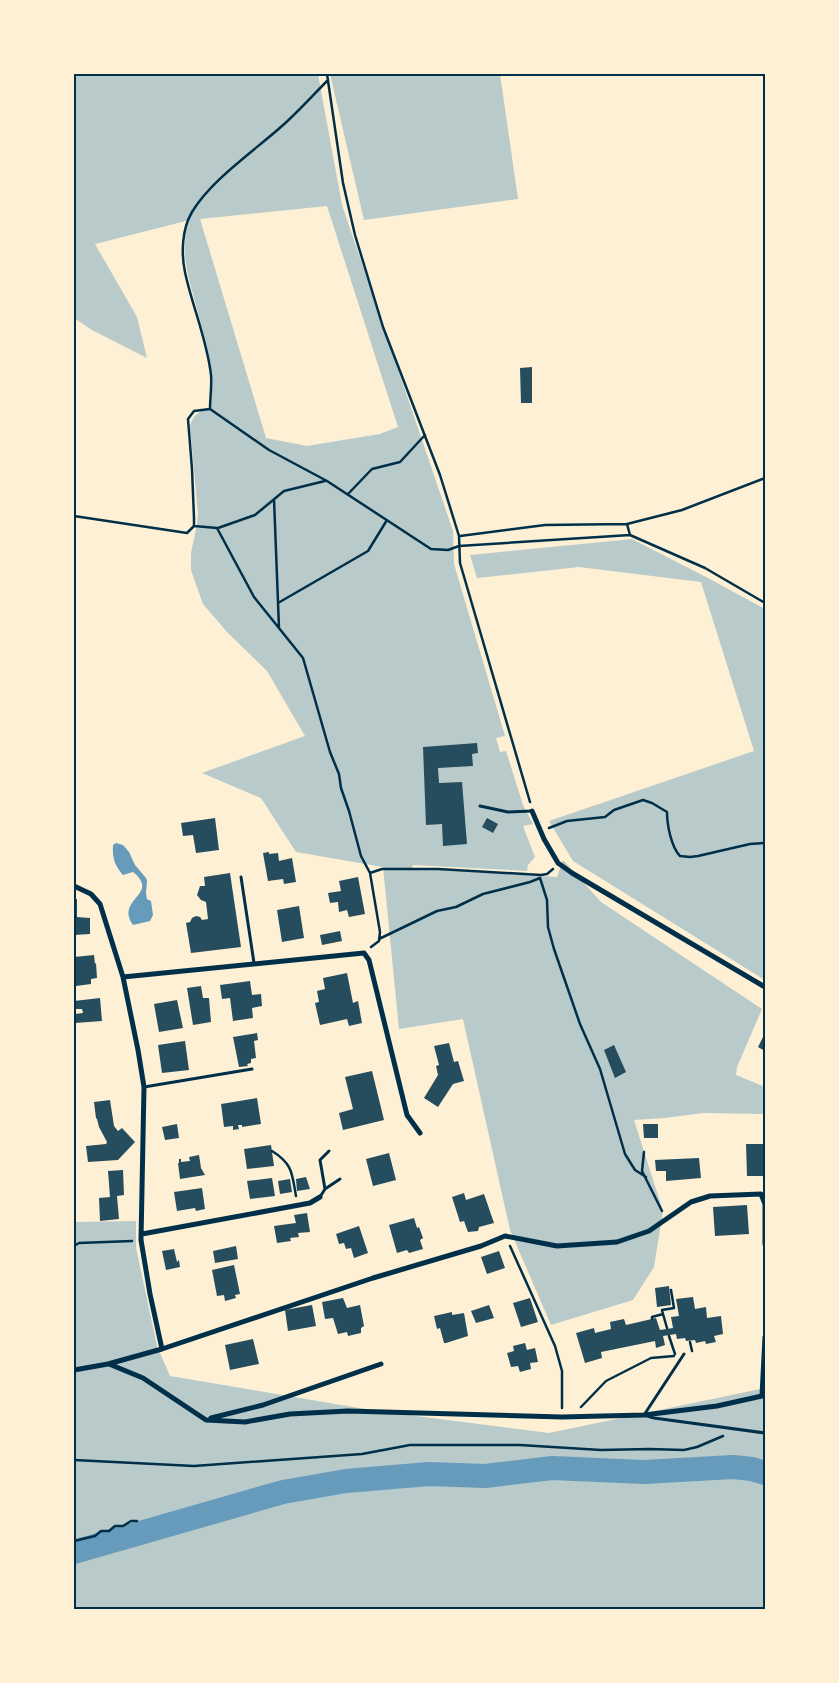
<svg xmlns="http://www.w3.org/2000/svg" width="839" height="1683" viewBox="0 0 839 1683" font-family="Arial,sans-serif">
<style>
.green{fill:#b9caca;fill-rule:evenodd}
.water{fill:#669bbc}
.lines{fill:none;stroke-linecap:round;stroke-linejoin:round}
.river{stroke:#669bbc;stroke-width:24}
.building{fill:#264d5e}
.path{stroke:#003049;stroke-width:2.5}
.service{stroke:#003049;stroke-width:3}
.minor{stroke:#003049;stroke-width:5}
.neatline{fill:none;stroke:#003049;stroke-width:2}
</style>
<rect width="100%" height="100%" fill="#fdf0d5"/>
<path class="green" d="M74 74H318L342 205 453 531 454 564 505 736 496 738 500 752 506 751 523 805 533 824 523 826 535 857 528 865 527 871 413 865 412 868 557 877 563 860 601 902 762 1009 737 1067 736 1075 765 1087V1114L703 1113 665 1118 634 1120 663 1211 654 1267 633 1300 551 1325 510 1230 463 1019 399 1029 383 867 296 852 261 798 202 773 305 736 267 671 227 632 203 604 191 570V553L197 525 198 514 190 426C193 414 200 411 211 407 211 398 213 387 212 377 210 355 204 334 198 313 191 284 177 250 190 220L95 244 137 317 147 358 92 330 74 318ZM327 206 398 427 380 434 307 446 266 438 200 219Z
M330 74H500L518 199 364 220Z
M632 539 708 578 765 609V980L573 861 549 821 754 751 701 582 579 567 477 578 470 555Z
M136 1221V1248L157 1346 170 1376 377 1411 549 1433 765 1388V1609H74V1222Z"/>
<path class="water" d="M116 843 123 845 129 852 135 865 146 878 147 881 146 893 147 899 151 901 153 915 150 921 133 925C115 898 161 895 133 872L123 875C115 866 112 858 113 845Z"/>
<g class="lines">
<path class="river" d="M74 1552 283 1492 346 1481 429 1474 485 1476 552 1468 644 1472 733 1467 752 1469 765 1473"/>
</g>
<path class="building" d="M532 367V403H521L520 368Z
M477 743 478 753 472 754 473 766 438 768 439 783 462 782 467 844 443 846 442 824 426 825 423 747Z
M215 818 219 850 196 853 193 835 183 836 181 823Z
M487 818 498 824 493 833 482 827Z
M269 852V854L278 853 279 861 292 858 296 882 284 884 283 879 268 881 263 853Z
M230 873 241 947 191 953 186 923 190 922 192 918 196 916 200 917 202 920 208 919 206 902 201 900 197 895 200 886H205L204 877Z
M358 877 365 914 349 917 347 910 339 912 338 902 330 903 328 893 341 891 339 881Z
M74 899H77V917L90 918V934L74 935Z
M299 906 304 938 282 942 277 910Z
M340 931 342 941 322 945 320 935Z
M94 955 95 964 96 963 97 978 91 979V984L76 986V985H74V957Z
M347 973 353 1003 358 1001 362 1023 349 1026 347 1019 320 1025 315 1003 319 1002 317 991 325 989 323 978Z
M250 981 252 995 261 994 262 1006 252 1008 253 1018 233 1021 230 998 222 999 220 985Z
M201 986 203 998H209L211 1022 193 1025 187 988Z
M100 998 102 1021 75 1023V1014L83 1013 82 1009H74V1001Z
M177 1000 183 1028 159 1032 154 1004Z
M257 1033 258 1040 254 1041 256 1058 251 1059V1063L247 1064 248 1066 239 1067 233 1037Z
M765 1033V1051L758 1047Z
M185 1041 189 1070 162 1073 158 1045Z
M449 1043 454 1062 458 1061 464 1081 453 1084 438 1107 424 1098 438 1075 436 1066 439 1065 434 1046Z
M614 1045 626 1072 615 1078 604 1050Z
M372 1071 384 1120 343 1130 339 1113 353 1109 345 1077Z
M257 1098 261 1124 242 1127V1125H238L239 1129 233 1130V1126L224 1127 221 1104Z
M110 1100 114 1126 118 1131 122 1128 135 1142 118 1160 88 1162 86 1146 106 1144 107 1142 99 1127 97 1119 96 1118 94 1102Z
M177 1124 179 1138 165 1140 162 1127Z
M643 1124H658V1138H644Z
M746 1144H765V1176H747Z
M271 1145 274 1166 247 1169 244 1149Z
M389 1153 396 1180 373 1186 366 1159Z
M199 1155 201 1168 205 1175 180 1179 178 1163H179V1159H181V1162L190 1161 189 1157Z
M699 1158 701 1178 666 1181V1171H656L655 1160Z
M123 1170 124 1195 117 1196 119 1219 100 1221 99 1198 110 1197 108 1171Z
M306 1177 310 1189 297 1191 296 1179Z
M272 1178 275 1196 250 1199 247 1181Z
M290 1179 292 1192 280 1194 278 1181Z
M202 1188 205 1209 196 1211 195 1208 177 1211 174 1192Z
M464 1193 466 1200 484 1194 494 1223 479 1227 478 1231 468 1232 464 1221 460 1222 452 1197Z
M747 1205 749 1234 715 1236 713 1207Z
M307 1213 310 1232 298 1233 299 1237 290 1238 291 1241 277 1243 274 1226 296 1223 294 1215Z
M414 1218 417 1228 419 1227 423 1238 420 1240 423 1249 409 1253 407 1250 397 1253 389 1225Z
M359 1226 368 1253 354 1258 351 1248 346 1249 344 1243 339 1244 336 1234Z
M236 1246 238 1259 215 1263 213 1251Z
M174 1249 177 1262 179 1260 180 1267 166 1270 162 1251Z
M499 1251 505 1268 487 1274 481 1257Z
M234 1265 240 1294 235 1295 236 1298 225 1301 224 1295 217 1296 212 1270Z
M669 1286 671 1305 657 1307 655 1288Z
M693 1297 695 1309 706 1307 707 1318 721 1316 723 1334 714 1336 716 1342 706 1344 705 1341 696 1343 695 1340 686 1341 685 1338 677 1339 676 1334 663 1336 665 1345 656 1348 655 1341 601 1352 602 1358 585 1363 576 1333 594 1328 595 1333 611 1329 610 1322 624 1319 626 1325 656 1318 660 1330 673 1328 671 1317 679 1316 676 1299Z
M343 1298 347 1308 360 1305 364 1326 361 1328V1333L348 1336 347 1332 338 1334 333 1318 325 1319 322 1302Z
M530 1298 538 1322 521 1327 513 1303Z
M312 1305 316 1326 288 1331 285 1310Z
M489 1305 494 1318 476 1323 471 1311Z
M452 1312V1315L464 1313 468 1336 446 1343H444L440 1328 437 1329 434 1316Z
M253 1339 259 1364 230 1370 225 1345Z
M525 1343 527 1350 535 1348 538 1362 530 1363 531 1369 520 1372 518 1366 511 1367 507 1353 514 1351 513 1346Z"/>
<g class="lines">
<path class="path" d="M327 74 343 183 355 235 383 327 440 475 459 536 460 563 530 802
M210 409C210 398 212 386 211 375 207 339 192 306 185 272 181 253 182 229 192 212 211 180 254 151 282 126 298 112 313 95 328 80
M348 494 372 469 400 462 425 435
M274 499 279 628
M74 516 187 533 194 526V518L192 469 188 419 194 411 210 409 269 450 327 481 431 549 448 550 459 546 630 535 705 568 765 603
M627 524 630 535
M194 526 217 528 254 597 303 658 330 752 339 774 341 788 349 811 361 856 370 873
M218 528 255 515 284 491 325 481
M460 536 545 525 627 524 682 510 765 478
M278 603 368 551 387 520
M549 828 567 821 605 817 614 810 643 800 652 803 667 812C667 824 671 847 680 856L690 857 698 856 750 844 765 843
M540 878 547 900 548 927 554 949 580 1024 600 1069 625 1154 635 1170 646 1177
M379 939 437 911 456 907 483 894 530 882 540 878
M371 947 379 941 380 932 370 873 382 869H438L541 875 547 874 553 869
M272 1151C293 1164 292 1174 296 1196
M644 1152 642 1171 662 1211
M764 1176 765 1177
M74 1246 79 1243 132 1241
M510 1246 555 1346 562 1371V1408
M663 1314 662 1310 674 1308 671 1290
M652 1319V1317L663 1314 667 1328
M669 1336 675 1354
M690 1342 692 1351
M581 1407 606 1381 651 1358 674 1356
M74 1460 194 1466 362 1454 410 1445H520L601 1450 649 1449 684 1450 697 1447 723 1436
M74 1541 95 1536 101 1531H109L115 1526H123L131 1521H137"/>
<path class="service" d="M480 806 508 812 532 811
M241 877 254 963
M144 1087 252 1069
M325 1189 340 1179
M320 1197 325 1189 320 1160 329 1151
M684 1354 644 1415 654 1418 765 1433"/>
<path class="minor" d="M532 811 544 839 558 863 572 873 765 987
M74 886 91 894 100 904 123 977 138 1050 144 1087 141 1240 150 1294 162 1349
M123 977 364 953 369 960 407 1115 420 1133
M142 1234 310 1203 320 1197
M109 1364 143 1378 206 1420 245 1422 290 1414 348 1411 562 1417 644 1415 717 1406 762 1396 765 1337
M74 1370 108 1364 162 1349 373 1278 481 1246 505 1236 557 1246 617 1242 649 1231 691 1202 710 1196 761 1194 765 1204V1244
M211 1418 263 1405 381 1364"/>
</g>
<rect width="839" height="1683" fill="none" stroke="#fdf0d5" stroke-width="150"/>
<rect x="75" y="75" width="689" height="1533" class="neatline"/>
</svg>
